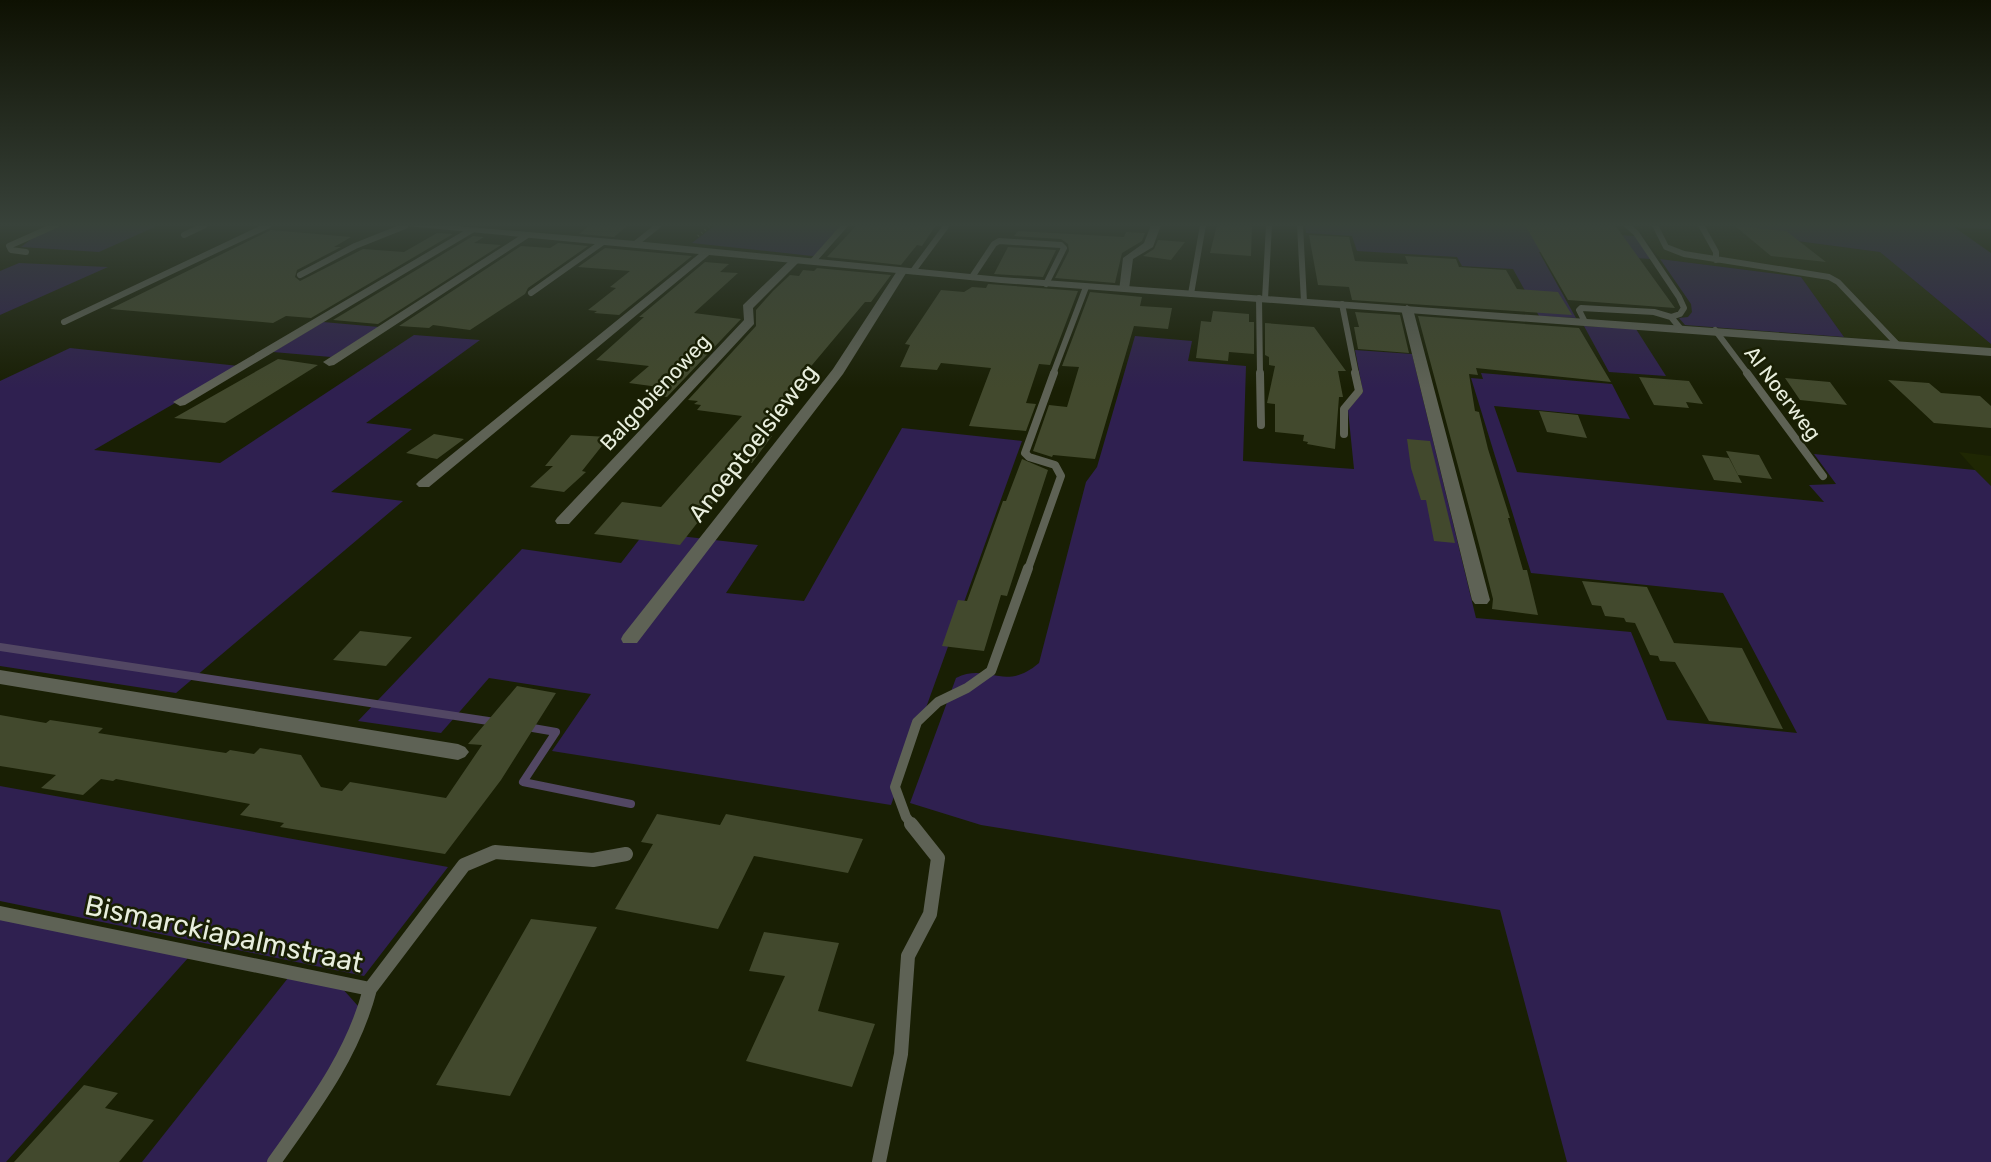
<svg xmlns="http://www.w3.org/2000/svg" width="1991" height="1162" viewBox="0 0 1991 1162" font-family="Rubik,sans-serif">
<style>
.built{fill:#1f2703}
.green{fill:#2f2050}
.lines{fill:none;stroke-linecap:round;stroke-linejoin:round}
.stream{stroke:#524763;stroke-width:8}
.building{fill:#42492d}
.path{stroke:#6b715a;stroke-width:2.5;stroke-dasharray:1 3.5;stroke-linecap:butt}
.service-far3{stroke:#5e6255;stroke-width:6}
.service-far2{stroke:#5e6255;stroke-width:8}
.service-far1{stroke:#5e6255;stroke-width:10}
.service{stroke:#5e6255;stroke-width:14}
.minor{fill:#5e6255;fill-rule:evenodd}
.tertiary{fill:#5e6255;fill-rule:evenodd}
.labels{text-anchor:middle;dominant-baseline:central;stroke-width:5;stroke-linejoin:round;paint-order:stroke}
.far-street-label{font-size:21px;fill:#e8eedd;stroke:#191f04}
.street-label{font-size:24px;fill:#e8eedd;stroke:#191f04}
.near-street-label{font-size:28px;fill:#e8eedd;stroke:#191f04}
</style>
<rect width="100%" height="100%" fill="#191f04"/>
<path class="built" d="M1630 225H1738L1745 235 1880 252 1991 344V349L1844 337 1801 277 1660 259 1639 231Z
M1959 452 1991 456V486L1975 470Z"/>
<path class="green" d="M65 225H159L99 252 21 247 34 237Z
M715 225H847L820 255 812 256 692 243Z
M1305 225H1525L1528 230 1635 236 1651 259 1539 252 1576 318 1539 316 1513 269 1462 266 1457 257 1357 251 1352 236 1306 233Z
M1738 225H1991V229L1954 227 1991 253V344L1880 252 1744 234Z
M1660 259 1801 277 1844 337 1685 325 1679 318 1688 317 1692 312 1691 304Z
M19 263 108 267 0 315V271Z
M323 322 379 327 331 357 273 352Z
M1584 326 1636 329 1666 376 1609 372Z
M414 335 480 340 366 423 412 429 331 492 403 501 176 693 0 666V381L70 348 239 366 94 450 220 463Z
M1135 336 1192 341 1188 361 1246 366 1243 461 1354 469 1348 410 1363 392 1355 350 1412 354 1476 618 1631 632 1667 720 1797 733 1723 593 1531 573 1471 378 1483 379 1481 373 1612 384 1630 419 1494 406 1517 472 1824 502 1809 485 1836 484 1814 454 1975 470 1991 486V1162H1567L1500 910 981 825 910 803 956 678C988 662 1004 693 1039 663L1086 482 1097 467Z
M902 428 1022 441 891 805 552 751 591 694 489 678 441 733 358 721 522 549 621 563 645 532 758 545 726 593 804 601Z
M0 786 448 867 364 976 0 901Z
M0 919 188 958 6 1162H0Z
M288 978 341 987 358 1006 361 1028 348 1062 280 1162H142Z"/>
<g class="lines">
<path class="stream" d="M0 647 495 722
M527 727 556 732 523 782 631 804"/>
</g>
<path class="building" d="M590 225H628L614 237 579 234Z
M857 225H936L922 246 917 245 901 265 827 257Z
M1217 225H1252L1251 256 1210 253Z
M1525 225H1615L1675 308 1568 300Z
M1735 226 1786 231 1826 262 1771 256Z
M271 230 351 237 334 247H341L297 270 295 277 300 281 363 249 404 252 437 233 453 234 311 318 286 316 273 323 110 309Z
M1018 231 1124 237 1126 232 1145 233 1142 241 1122 253 1115 283 1055 278 1069 251 1068 244 1061 239 1014 236Z
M1309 235 1349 237 1355 261 1408 264 1405 256 1456 259 1459 267 1506 270 1517 289 1558 292 1572 315 1352 300 1349 287 1318 285Z
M473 236 484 237 474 243 501 245 378 324 333 320Z
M1158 240 1185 242 1171 260 1143 256 1154 249Z
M558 243 588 246 528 288 525 294 470 330 433 325 429 328 399 326 521 246 550 248Z
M1008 247 1056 250 1043 277 994 274Z
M605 248 692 256 619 315 594 313 597 311 588 310 616 288 610 287 630 271 578 267Z
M705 262 729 264 720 272 738 273 694 313 741 319 667 397 657 396 666 388 629 383 649 366 596 360 644 317H639Z
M817 268 891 275 871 302H865L802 377 813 378 765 435 772 436 752 463 745 462 680 545 594 534 622 502 661 507 742 416 697 410 701 405 694 404 698 401 688 400 756 326V310L773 291 790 275 799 276 803 270 814 271Z
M988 284 1078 291 1050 365 1039 364 1026 403 1036 404 1026 431 969 426 991 368 941 363 937 370 900 367 910 345 905 344 941 290 964 292 972 287 986 288Z
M1090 292 1142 297 1140 306 1172 308 1168 329 1134 326 1095 459 1053 455 1052 457 1033 451 1049 405 1067 407 1079 367 1062 366Z
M1213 311 1249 314V322H1254V354L1229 352 1228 361 1196 358 1201 321 1211 322Z
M1355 312 1400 315 1409 353 1358 349 1354 327H1359Z
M1418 316 1579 328 1611 382 1476 368 1478 375 1469 374 1475 411 1479 412 1488 449 1510 518H1508L1523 570H1527L1538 615 1492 609 1493 599 1481 552Z
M1265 323 1314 327 1346 371H1338L1343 397H1339L1335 449 1307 444 1308 442 1303 441 1304 435 1275 432V404L1267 403 1275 366 1269 365V357L1265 355Z
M278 359 318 365 225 423 174 418Z
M1639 377 1689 381 1703 404 1686 402 1689 408 1654 405Z
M1785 378 1830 382 1847 405 1800 400Z
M1888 380 1929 383 1941 393 1980 396 1991 406V428L1934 423Z
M1539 411 1578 415 1587 438 1547 432Z
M434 434 464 439 437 459 406 453Z
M571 435 609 437 582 471 586 472 564 492 530 487 553 466H545Z
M1407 439 1430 441 1455 543 1434 541 1426 500H1421L1411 468Z
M1726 451 1759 455 1772 479 1738 475Z
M1702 455 1729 458 1742 483 1714 480Z
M1022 459 1048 470 1007 596 1001 595 984 651 942 646 958 600 967 601 1003 501H1006Z
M1582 581 1647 587 1674 643 1742 648 1783 729 1709 721 1675 662 1660 661 1658 656 1650 655 1635 623 1626 622 1624 618 1605 616 1601 606 1592 605Z
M360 631 412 637 386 666 333 660Z
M517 686 556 693 501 780 445 854 280 827 284 823 240 815 250 804 116 779 113 781 101 779 83 795 41 788 56 775 0 766V715L46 723 50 720 103 728 98 733 226 753 230 750 254 754 260 748 301 755 321 787 342 791 350 782 446 798 482 745 468 744Z
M657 814 720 825 726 814 863 839 848 873 754 856 718 929 615 909 653 844 641 842Z
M531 919 597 927 510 1096 436 1085Z
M764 932 839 943 818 1011 875 1024 852 1087 746 1061 785 976 749 971Z
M84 1085 118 1093 105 1108 154 1120 119 1162H14Z"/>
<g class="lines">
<path class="path" d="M698 236 711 225"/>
<path class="service-far3" d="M1300 225 1304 302
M1627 225 1636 233 1679 297 1684 308 1680 314 1671 317 1680 328
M1655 225 1666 247 1684 254 1829 277 1838 282 1898 345
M1701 225 1716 252V260
M184 235 205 225
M635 244 659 225
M26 252 11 250 9 246 56 225
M813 261 845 225
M913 271 947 225
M300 275 355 246 405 226
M972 277 994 244 999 241 1061 245 1064 248 1046 284
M531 293 603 242
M1191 294 1203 225
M1259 298 1260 374
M1265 299 1269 225
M1342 304 1356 374
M64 322 269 225
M1585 322 1579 310 1581 308 1654 312 1671 317
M1715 330 1748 374
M1053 374 1086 287"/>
<path class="service-far2" d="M1260 373 1261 425
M1747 373 1823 476
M1344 434V409L1359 391 1355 373
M1028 569 1061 476 1055 465 1029 457 1025 453 1054 373"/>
<path class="service-far1" d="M913 826 906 817 895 787 917 722 938 702 967 688 991 671 1028 568"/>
<path class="service" d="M0 913 370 989C353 1055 313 1107 274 1162
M370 989 464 865 495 852 593 860 626 854
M879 1162 901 1054 908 956 930 914 938 858 911 824"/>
<path class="minor" d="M1151 225H1161L1153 247 1133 259 1129 289 1119 291 1123 258 1144 243Z
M467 229 476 231 185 405 180 406 173 402Z
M524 233 533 235 334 365 329 366 323 362Z
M705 249 714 251 429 487H419L416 484 419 481Z
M792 258 801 260 753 308 754 324 569 524H557L555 521 557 518 744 320 743 305Z
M899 268 908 270 843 374 637 643H623L621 639 623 635 833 369Z
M1407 305 1413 309 1490 600 1487 604H1475L1472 600 1401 309Z
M0 670 458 744 465 747 469 752 465 757 458 760 0 684Z"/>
<path class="tertiary" d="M397 225H444L635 241 1001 277 1991 348V356L1001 283Z"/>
</g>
<linearGradient id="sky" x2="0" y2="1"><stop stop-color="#0e1102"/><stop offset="0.58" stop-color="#38423a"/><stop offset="1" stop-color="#38423a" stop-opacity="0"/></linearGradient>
<rect width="1991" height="388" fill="url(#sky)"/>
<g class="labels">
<g class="far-street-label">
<text transform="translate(655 392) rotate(-47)">Balgobienoweg</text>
<text transform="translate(1783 393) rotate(53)">Al Noerweg</text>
</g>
<g class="street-label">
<text transform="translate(753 443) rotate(-52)">Anoeptoelsieweg</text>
</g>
<g class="near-street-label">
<text transform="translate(224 934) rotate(12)">Bismarckiapalmstraat</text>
</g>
</g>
</svg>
